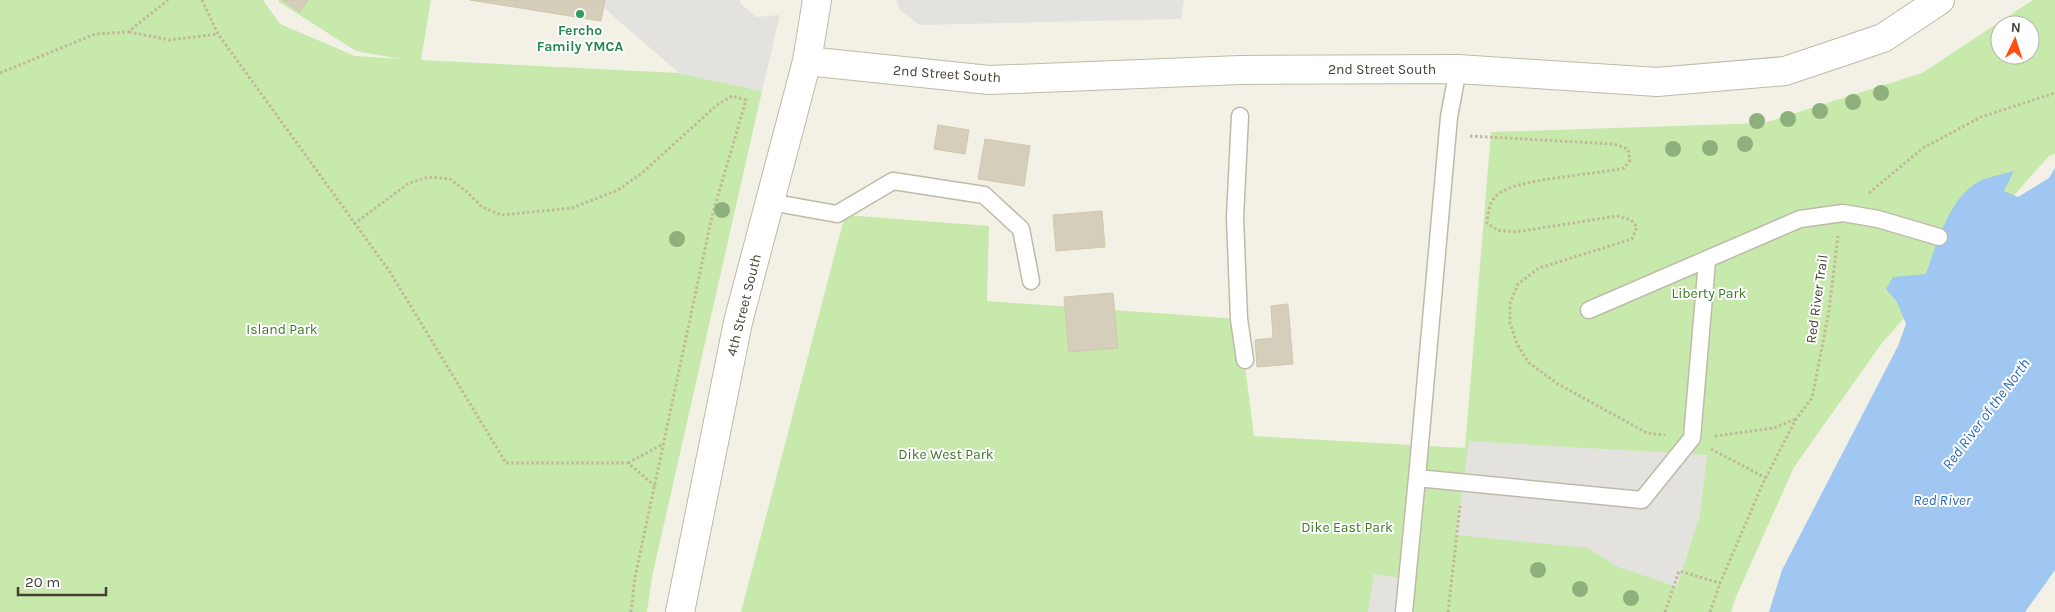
<svg xmlns="http://www.w3.org/2000/svg" width="2055" height="612" viewBox="0 0 2055 612" font-family="Karla,sans-serif">
<style>
.green{fill:#c7e9ac;fill-rule:evenodd}
.parking{fill:#e4e2de}
.water{fill:#9fc7f2}
.building{fill:#d5ceba;stroke:#d0c7ad}
.lines{fill:none;stroke-linecap:round;stroke-linejoin:round}
.service-casing{stroke:#bfbaa8;stroke-width:19}
.tertiary-casing{stroke:#bfbaa8;stroke-width:30}
.path{stroke:#c1b898;stroke-width:3;stroke-dasharray:2.5 2.5;stroke-linecap:butt}
.service{stroke:#fff;stroke-width:16}
.tertiary{stroke:#fff;stroke-width:28}
.tree{fill:#8eb07c}
.leisure-dot{fill:#2e9e5b;stroke:#fff;stroke-width:2}
.labels{text-anchor:middle;dominant-baseline:central;stroke-width:4;stroke-linejoin:round;paint-order:stroke}
.leisure-label{font-size:14px;font-weight:bold;fill:#27864d;stroke:#fff}
.street-label{font-size:14px;fill:#464135;stroke:#fff}
.park-label{font-size:14px;fill:#3c7a26;stroke:#fff}
.water-label{font-size:15px;font-style:italic;fill:#2a6ab5;stroke:#fff}
</style>
<rect width="100%" height="100%" fill="#f3f1e5"/>
<path class="green" d="M0 0H263L280 24 355 56 401 59 356 51 279 2V0H431L421 60 679 73 762 91 652 577 647 612H0Z
M2033 0H2055V154L2049 156 1882 343 1794 467 1736 597 1731 612H741L845 215 989 226 987 301 1239 319 1254 436 1465 448 1491 132 1764 123 1922 73ZM2000 25H2030V55H2000Z"/>
<path class="parking" d="M605 0H740V3L756 17 780 15 762 91 679 73 603 7Z
M896 0H1184L1181 19 919 25 900 10Z
M1469 441 1707 455 1700 515 1677 587 1618 567 1587 548 1456 535Z
M1374 574 1398 578 1395 612H1368Z"/>
<path class="water" d="M2055 168V570L2025 612H1769L1782 570 1898 346 1906 324 1897 302 1886 289 1893 277 1926 274C1937 243 1950 193 1984 179 1993 176 2004 174 2014 171L2004 191 2018 197 2049 178Z"/>
<path class="building" d="M282 0H308L300 12Z
M470 0H605L601 21Z
M938 125 969 130 965 154 934 149Z
M985 139 1030 146 1024 186 978 179Z
M1102 211 1105 247 1056 251 1053 215Z
M1113 293 1118 348 1069 352 1064 297Z
M1288 304 1293 364 1257 367 1255 340 1273 338 1271 306Z"/>
<g class="lines">
<defs>
<path id="service" d="M1240 116 1235 218 1239 319 1245 360
M770 202 837 214 893 181 984 195 1021 229 1031 281
M1589 310 1800 219 1843 213 1878 219 1939 237
M1417 478 1642 500 1692 438 1707 261
M1404 612 1417 478 1449 117 1458 69"/>
<path id="tertiary" d="M807 61 989 80 1240 70 1458 69 1657 82 1785 71 1883 38 1940 0
M680 612 738 322 807 61 817 0"/>
</defs>
<use href="#service" class="service-casing"/>
<use href="#tertiary" class="tertiary-casing"/>
<path class="path" d="M202 0 218 34 390 272 506 463H628L655 486
M129 32 170 40 218 34
M0 73 95 34 128 32 168 0
M1470 136 1614 144 1628 149 1630 160 1624 168C1596 175 1515 178 1497 195 1489 202 1488 213 1487 223L1497 230 1516 232 1617 216 1631 220 1637 227 1632 239 1539 268 1518 284 1510 303V323L1517 344 1529 363 1558 384 1647 433 1665 435
M1869 193 1923 148 1981 117 2055 93
M354 224 409 183 428 177 450 179 466 191 482 207 501 215 572 208 618 190 643 172 717 105 732 96 746 100 712 216 635 577 631 612
M1715 436 1774 428 1796 419
M1711 449 1766 478
M628 463 663 444
M1448 612 1460 506
M1665 612 1679 571 1720 583
M1710 612 1720 583 1763 483 1796 419 1812 398 1829 311 1838 236"/>
<use href="#service" class="service"/>
<use href="#tertiary" class="tertiary"/>
</g>
<g class="tree">
<circle cx="1881" cy="93" r="8"/>
<circle cx="1853" cy="102" r="8"/>
<circle cx="1820" cy="111" r="8"/>
<circle cx="1788" cy="119" r="8"/>
<circle cx="1757" cy="121" r="8"/>
<circle cx="1745" cy="144" r="8"/>
<circle cx="1710" cy="148" r="8"/>
<circle cx="1673" cy="149" r="8"/>
<circle cx="722" cy="210" r="8"/>
<circle cx="677" cy="239" r="8"/>
<circle cx="1538" cy="570" r="8"/>
<circle cx="1580" cy="589" r="8"/>
<circle cx="1631" cy="598" r="8"/>
</g>
<circle class="leisure-dot" cx="580" cy="14" r="5"/>
<g class="labels">
<g class="leisure-label">
<text x="580" y="30">Fercho<tspan x="580" dy="16">Family YMCA</tspan></text>
</g>
<g class="street-label">
<text x="1382" y="69">2nd Street South</text>
<text transform="translate(947 74) rotate(4)">2nd Street South</text>
<text transform="translate(1817 299) rotate(-82)">Red River Trail</text>
<text transform="translate(744 305) rotate(-76)">4th Street South</text>
</g>
<g class="park-label">
<text x="1709" y="293">Liberty Park</text>
<text x="282" y="329">Island Park</text>
<text x="946" y="454">Dike West Park</text>
<text x="1347" y="527">Dike East Park</text>
</g>
<g class="water-label">
<text transform="translate(1986 414) rotate(-53)">Red River of the North</text>
<text x="1942" y="500">Red River</text>
</g>
</g>
<g transform="translate(2015 40) rotate(4)"><circle r="24" fill="#ffffff" stroke="#b5b3ae"/>
<path d="M0-4L9 19L0 12L-9 19Z" fill="#ff5011"/>
<text y="-8" font-size="14" font-weight="bold" text-anchor="middle" fill="#464135">N</text>
</g>
<path d="M18 587v8h88v-8" fill="none" stroke="#464135" stroke-width="2.5"/>
<text x="25" y="587" font-size="15" fill="#464135" stroke="#ffffff" stroke-width="4" paint-order="stroke">20 m</text>
</svg>
